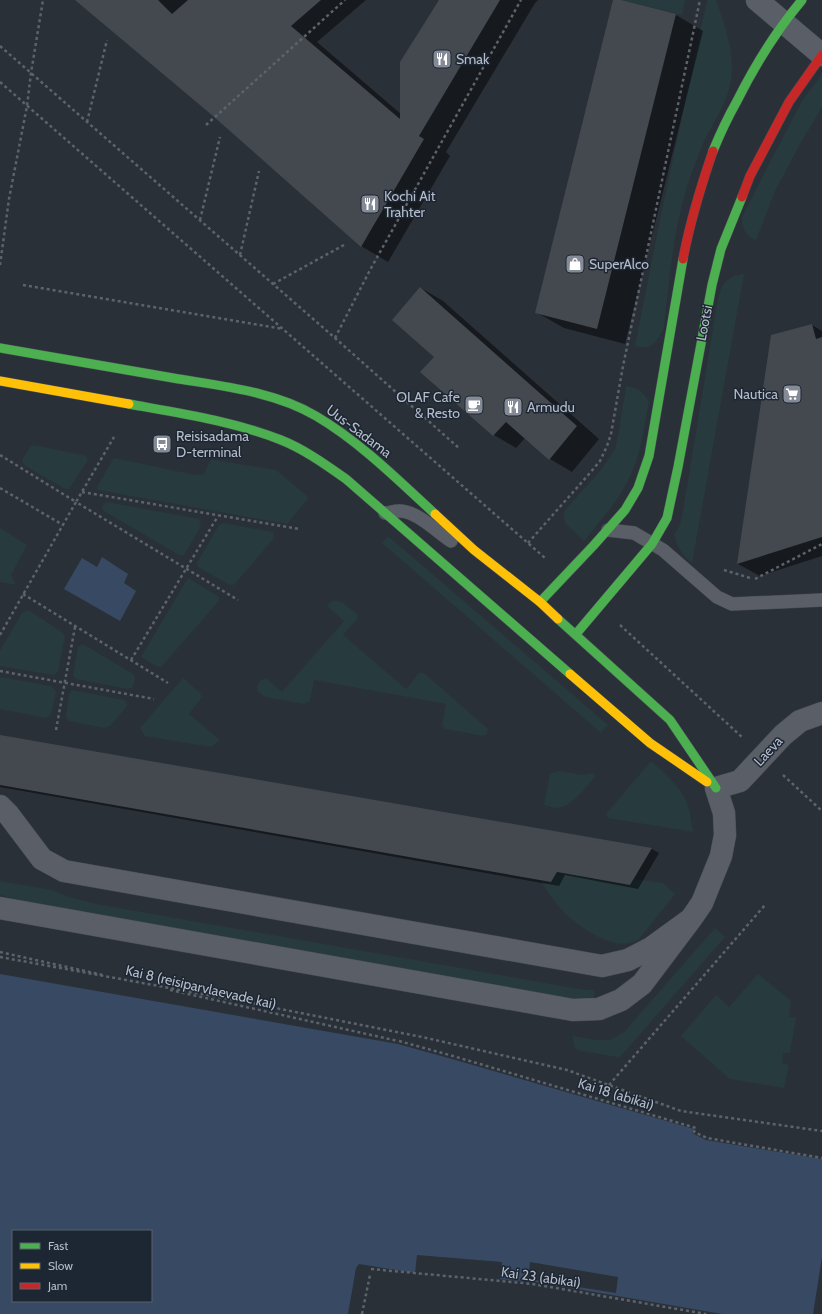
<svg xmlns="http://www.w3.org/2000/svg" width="822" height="1314" viewBox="0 0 822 1314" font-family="Cabin,sans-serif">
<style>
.green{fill:#273a3e}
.water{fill:#384963;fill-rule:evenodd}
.pier{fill:#2a3038}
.shadow{fill:#0007}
.building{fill:#444950}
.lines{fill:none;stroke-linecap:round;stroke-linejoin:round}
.lane-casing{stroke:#484c53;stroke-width:14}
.street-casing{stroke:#484c53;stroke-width:23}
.fast-casing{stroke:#484c53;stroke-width:10}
.slow-casing{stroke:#484c53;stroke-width:10}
.jam-casing{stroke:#484c53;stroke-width:10}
.path{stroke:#5d636a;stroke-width:2.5;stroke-dasharray:3 3;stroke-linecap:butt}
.lane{stroke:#5a5e66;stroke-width:13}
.street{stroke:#5a5e66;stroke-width:22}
.fast{stroke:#4caf50;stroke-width:9}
.slow{stroke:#ffc107;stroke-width:9}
.jam{stroke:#c62828;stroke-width:9}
.labels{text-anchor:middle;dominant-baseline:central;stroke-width:3;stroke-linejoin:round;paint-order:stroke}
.poi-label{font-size:14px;fill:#b4bcc9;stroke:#1d2633;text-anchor:start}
.street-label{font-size:14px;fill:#b4bcc9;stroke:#1d2633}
</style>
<rect width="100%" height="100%" fill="#2a3038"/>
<path class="green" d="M621 0H685L682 15Z
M707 0H716C725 25 735 53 731 80 728 103 712 123 703 144 697 158 691 174 686 190 673 234 669 282 664 328 657 342 651 351 635 346L661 215Z
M822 74V107L800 144 775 191 756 240C745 236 742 228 742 217L770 162 802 101Z
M744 274 692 563C682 555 677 547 674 534L679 527 682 517 718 298C723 282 728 276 744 274Z
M626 386C641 389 641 390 649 402 644 425 642 450 632 472 621 498 602 519 584 541L566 524 564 518 565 510 601 470 615 449 619 432Z
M34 445 86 456 88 460 69 489H65L24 465 22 460 30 447Z
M114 458 195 475 204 474 211 460H214L276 470 307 496V500L287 524 98 490 97 487Z
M107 502 199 519 201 526 184 555H179L104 511 102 506Z
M223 523 273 532 274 538 234 585 228 584 198 567 197 563 219 525Z
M0 528 27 545 11 575 16 585 0 582Z
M388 536 608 725 601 733 382 543Z
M188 578 218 596 219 601 162 666 158 667 141 657Z
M334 601 342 602 357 614V619L343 635 406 689 419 673H424L488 729 487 734 483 736 445 729 442 725 446 704 314 680 310 701 304 704 266 697 258 692 257 686 261 680 266 678 282 692 344 621 328 607 329 603Z
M28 610 62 632 65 636 58 672 54 675 0 666V651L22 613Z
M83 644 133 674 135 678 133 687 128 689 76 679 73 675 78 647Z
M0 677 51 686 56 691 51 715 46 718 0 709Z
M183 678 200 693 202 697 189 714 220 740 211 747 145 736 140 728Z
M72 690 125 700 127 706 110 726 104 728 69 721 66 717 69 694Z
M651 761C663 771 675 782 683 795 690 806 691 820 693 832L608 818 606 814Z
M557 771C571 772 578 777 593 773L595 777C586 787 571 808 557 808 553 808 548 806 544 805L550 774Z
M557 872 630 885 634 879 663 883 675 894 639 939C637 940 634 942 631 943 611 948 582 929 568 916 557 906 548 892 540 880L551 882Z
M0 881 52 890 69 897 96 904 585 990H594L595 993 594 996 588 998H571L466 981 28 903 0 895Z
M715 928 725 937 621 1056 617 1057 577 1050 574 1045 572 1036 596 1040H610L624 1032Z
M758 974 791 1001 789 1017 796 1018 790 1053H783L782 1063 789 1065 784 1088 730 1079 681 1036 716 995 729 1007Z"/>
<path class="water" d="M102 557 128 574 124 583 136 591 120 621 64 589 82 558 97 567Z
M0 974 398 1044 452 1059 694 1129 692 1133 706 1140 822 1159V1314H722L536 1282 415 1273 359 1264 356 1268 348 1314H0ZM13 1231H151V1301H13Z"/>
<path class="pier" d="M417 1255 502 1262 500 1280 415 1273Z
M822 1257V1314H813Z
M530 1262 618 1277 616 1293 528 1279Z"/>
<path class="shadow" d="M77 0H366L317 42 401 114 440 0H538L535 3 446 152 450 156 388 262 361 246 213 115Z
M614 0 676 15 703 31 625 344 564 328 536 312Z
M421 288 443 301 599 439 572 472 550 459 525 438 516 448 494 435 435 356Z
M812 325 822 331V556L760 576 738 564Z
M0 736 652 849 659 853 638 889 565 875 559 886 0 787Z"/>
<path class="building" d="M75 0H158L172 14 188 0H321L291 26 400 119V62L439 0H500L419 136 424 139 361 247 213 116Z
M613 0H621L676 14 597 329 535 313Z
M420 287 577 426 549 460 506 422 493 436 420 372 434 357 392 320Z
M812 324 816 339 822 337V537L737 564 771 335Z
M0 735 652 848 630 885 557 872 551 882 0 785Z"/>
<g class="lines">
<defs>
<path id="lane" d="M385 513C389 513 394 511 398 511 416 510 436 531 451 541
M608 530 634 533 663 550 717 597 732 604 822 600"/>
<path id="street" d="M757 0 822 55
M0 806 8 814 42 859 64 871 602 966 628 960 651 948 691 919 642 984 621 1000 599 1009 573 1010 0 908
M691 919 702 903 721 856 725 835 724 813 716 788 740 781 783 735 800 721 822 713"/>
<path id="fast" d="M713 151C720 134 728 117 737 101 755 65 776 31 802 0
M0 348C58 358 115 368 173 378 220 386 274 391 316 416 360 442 397 479 435 514
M129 404C179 413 233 421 281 440 304 449 326 465 346 479L570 674
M540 602 594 545 625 510 638 488 649 456 683 259
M558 619 670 720 716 788
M576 634 652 544 667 518 678 467 712 285 721 249 742 197"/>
<path id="slow" d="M0 381 129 404
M435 514 474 550 540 602 558 619
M570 674 650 743 707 782"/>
<path id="jam" d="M742 197 750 176 789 102 822 55
M683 259C690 222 701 186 713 151"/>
</defs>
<use href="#lane" class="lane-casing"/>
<use href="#street" class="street-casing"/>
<use href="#fast" class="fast-casing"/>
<use href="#slow" class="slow-casing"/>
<use href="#jam" class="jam-casing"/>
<path class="path" d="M0 46 335 338 460 449
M0 82 545 558
M87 122 107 40
M206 125 345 0
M200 220 220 137
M240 255 259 171
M0 265 9 199 27 106 31 73 43 0
M273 284 344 245
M23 285 283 329
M335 338 370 270 521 0
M0 455 76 502 114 437
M0 488 63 525
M82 492 299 529
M528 543 589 474 600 461 607 446 611 434 623 366 700 0
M724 570 750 578
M755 579 822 544
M23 594 168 683
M620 625 743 738
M0 635 76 502 238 600
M131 660 218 516
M0 671 154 699
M56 730 75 627
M783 775 822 811
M0 952 103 975
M0 957 230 999 422 1037 567 1070 681 1111 822 1131
M170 990 398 1041
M399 1041 453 1056 696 1128 694 1132 707 1138 822 1158
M609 1085 765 905
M371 1269 533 1284 706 1314
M362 1314 370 1275"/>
<use href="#lane" class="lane"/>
<use href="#street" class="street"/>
<use href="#fast" class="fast"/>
<use href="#slow" class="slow"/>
<use href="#jam" class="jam"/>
</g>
<defs>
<symbol id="restaurant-square" viewBox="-11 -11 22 22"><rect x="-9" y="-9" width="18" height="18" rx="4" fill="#848b96" stroke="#1d2633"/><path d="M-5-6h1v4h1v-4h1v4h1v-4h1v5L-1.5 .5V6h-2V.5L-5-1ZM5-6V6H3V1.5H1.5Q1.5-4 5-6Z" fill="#fff"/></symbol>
<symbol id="shop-square" viewBox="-11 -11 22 22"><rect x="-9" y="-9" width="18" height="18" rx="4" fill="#848b96" stroke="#1d2633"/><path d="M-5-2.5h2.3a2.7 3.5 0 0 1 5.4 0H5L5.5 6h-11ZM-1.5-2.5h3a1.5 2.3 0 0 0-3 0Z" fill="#fff"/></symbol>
<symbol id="supermarket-square" viewBox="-11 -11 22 22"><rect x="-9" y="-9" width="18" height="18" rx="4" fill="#848b96" stroke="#1d2633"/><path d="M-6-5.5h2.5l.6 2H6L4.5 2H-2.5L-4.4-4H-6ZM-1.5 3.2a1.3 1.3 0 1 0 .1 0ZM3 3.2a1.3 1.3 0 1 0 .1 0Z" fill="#fff"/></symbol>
<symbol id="cafe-square" viewBox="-11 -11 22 22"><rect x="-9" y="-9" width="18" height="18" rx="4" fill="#848b96" stroke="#1d2633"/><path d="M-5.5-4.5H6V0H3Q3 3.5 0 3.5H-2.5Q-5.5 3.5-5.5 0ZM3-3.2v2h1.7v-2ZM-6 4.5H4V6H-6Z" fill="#fff"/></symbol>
<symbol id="bus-square" viewBox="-11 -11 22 22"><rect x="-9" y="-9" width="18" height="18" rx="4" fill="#848b96" stroke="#1d2633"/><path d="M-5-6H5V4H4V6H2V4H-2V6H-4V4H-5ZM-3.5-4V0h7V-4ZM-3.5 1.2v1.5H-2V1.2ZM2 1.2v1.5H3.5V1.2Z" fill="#fff"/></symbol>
</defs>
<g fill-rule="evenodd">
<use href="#restaurant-square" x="431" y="48" width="22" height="22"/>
<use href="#restaurant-square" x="359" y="193" width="22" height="22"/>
<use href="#shop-square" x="564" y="253" width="22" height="22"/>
<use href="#supermarket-square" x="781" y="383" width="22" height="22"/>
<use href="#cafe-square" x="463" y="394" width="22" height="22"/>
<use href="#restaurant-square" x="502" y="396" width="22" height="22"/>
<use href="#bus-square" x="151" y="433" width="22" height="22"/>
</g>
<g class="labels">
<g class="poi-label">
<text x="456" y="59">Smak</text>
<text x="384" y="196">Kochi Ait<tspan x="384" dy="16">Trahter</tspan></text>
<text x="589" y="264">SuperAlco</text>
<text x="778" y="394" text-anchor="end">Nautica</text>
<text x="460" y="397" text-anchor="end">OLAF Cafe<tspan x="460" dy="16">&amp; Resto</tspan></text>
<text x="527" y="407">Armudu</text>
<text x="176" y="436">Reisisadama<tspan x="176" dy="16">D-terminal</tspan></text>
</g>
<g class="street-label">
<text transform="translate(704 323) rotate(-79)">Lootsi</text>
<text transform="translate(359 431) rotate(37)">Uus-Sadama</text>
<text transform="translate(768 751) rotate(-47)">Laeva</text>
<text transform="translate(201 987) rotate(13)">Kai 8 (reisiparvlaevade kai)</text>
<text transform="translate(616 1094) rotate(17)">Kai 18 (abikai)</text>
<text transform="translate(541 1277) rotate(8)">Kai 23 (abikai)</text>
</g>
</g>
<rect x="12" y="1230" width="140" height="72" fill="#1d2633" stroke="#59626f"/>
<rect x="20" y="1243" width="20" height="6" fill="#4caf50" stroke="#59626f"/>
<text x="48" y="1250" font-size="12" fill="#b4bcc9">Fast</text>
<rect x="20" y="1263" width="20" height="6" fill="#ffc107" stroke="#59626f"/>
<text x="48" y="1270" font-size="12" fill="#b4bcc9">Slow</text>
<rect x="20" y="1283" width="20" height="6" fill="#c62828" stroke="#59626f"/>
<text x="48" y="1290" font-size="12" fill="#b4bcc9">Jam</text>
</svg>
